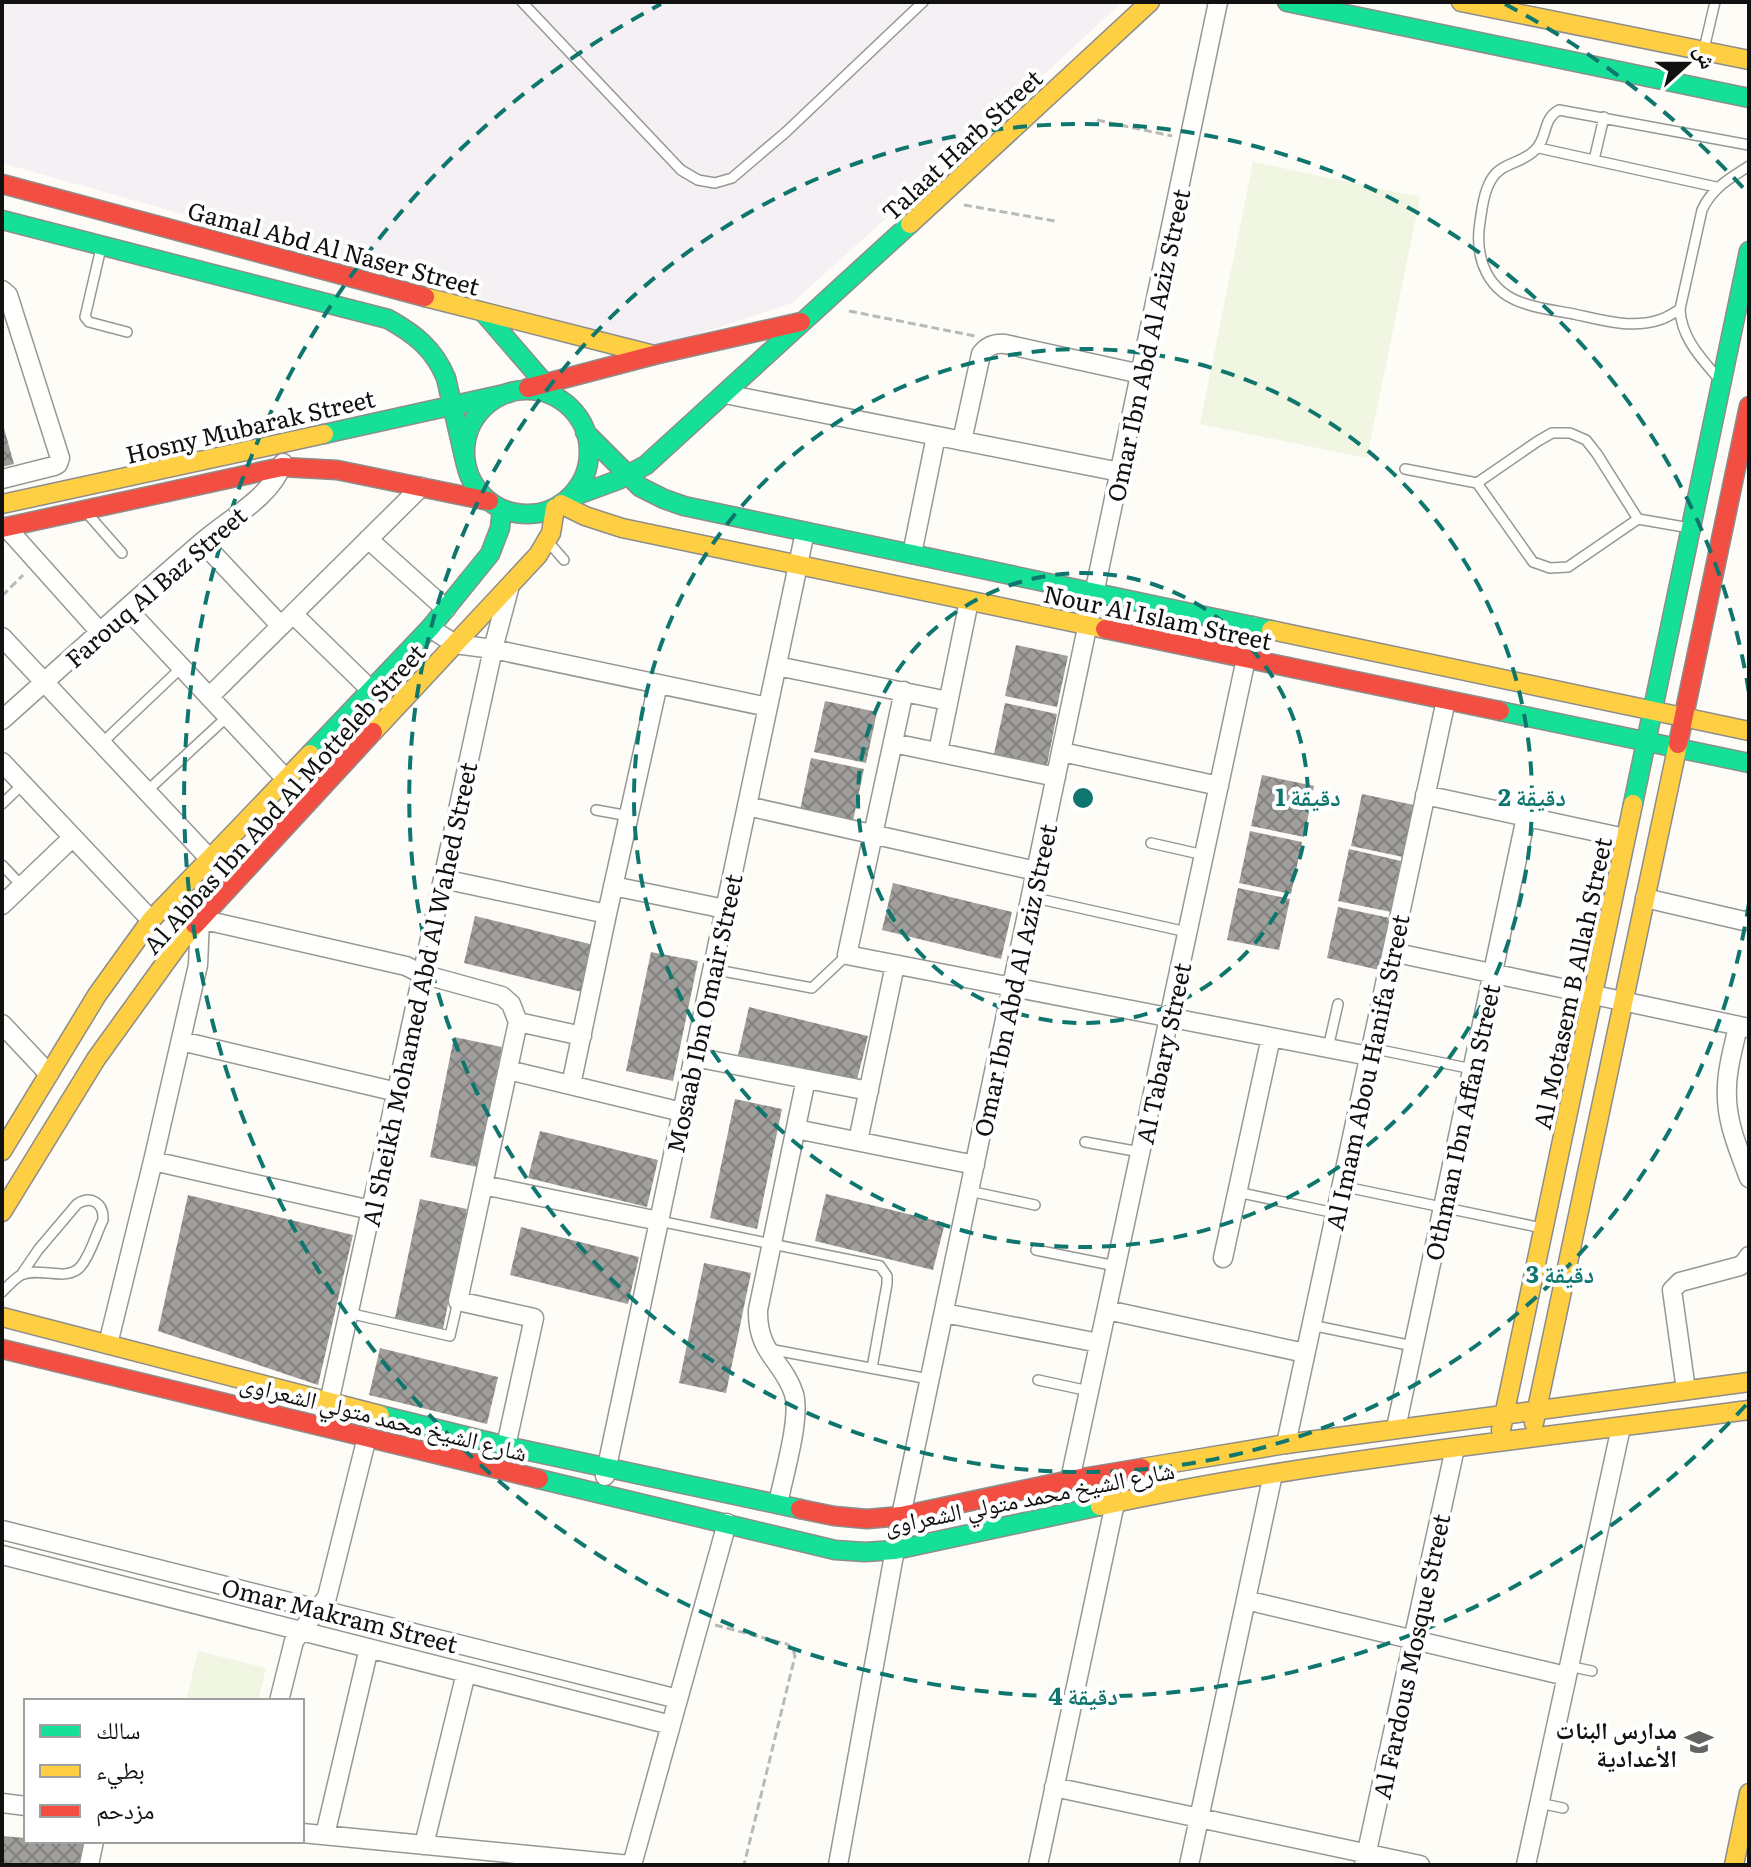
<svg xmlns="http://www.w3.org/2000/svg" width="1751" height="1867" viewBox="0 0 1751 1867" font-family="Literata,'Noto Naskh Arabic',serif">
<style>
.industrial{fill:#f5f0f3}
.pitch{fill:#f0f6e1}
.building{fill:url(#building-cross-hatch)}
.lines{fill:none;stroke-linecap:round;stroke-linejoin:round}
.lane-casing{stroke:#979795;stroke-width:12}
.street-casing{stroke:#979795;stroke-width:21}
.fast-casing{stroke:#8e8d8b;stroke-width:21}
.slow-casing{stroke:#8e8d8b;stroke-width:21}
.jam-casing{stroke:#8e8d8b;stroke-width:21}
.path{stroke:#b9b9b8;stroke-width:3;stroke-dasharray:8 4;stroke-linecap:butt}
.lane{stroke:#fffffe;stroke-width:9}
.street{stroke:#fffffe;stroke-width:18}
.fast{stroke:#16e098;stroke-width:18}
.slow{stroke:#ffcf43;stroke-width:18}
.jam{stroke:#f24e42;stroke-width:18}
.ring{fill:none;stroke:#0f766e;stroke-width:4;stroke-dasharray:14 10}
.labels{text-anchor:middle;dominant-baseline:central;stroke-width:8;stroke-linejoin:round;paint-order:stroke}
.street-label{font-size:24px;fill:#111;stroke:#fff}
.poi-label{font-size:24px;font-weight:bold;fill:#111;stroke:#fff;text-anchor:end}
.centre{fill:#0f766e;stroke:#fff;stroke-width:4}
.ring-label{font-size:24px;text-anchor:middle;font-weight:bold;fill:#0f766e;stroke:#fff;stroke-width:8;stroke-linejoin:round;paint-order:stroke}
</style>
<defs>
<pattern id="building-cross-hatch" width="8" height="8" patternUnits="userSpaceOnUse" patternTransform="scale(2)"><rect width="8" height="8" fill="#a19f9c"/><path d="M0 0l8 8M0 8l8-8" fill="none" stroke="#82807e"/></pattern>
</defs>
<rect width="100%" height="100%" fill="#fdfcf7"/>
<path class="industrial" d="M2 2H1122L1003 113 792 303 655 348 2 163Z"/>
<path class="pitch" d="M1253 162 1420 197 1367 458 1200 424Z
M198 1651 266 1668 258 1701H186Z"/>
<path class="building" d="M2 421 14 464 2 467Z
M1016 645 1068 656 1057 707 1005 696Z
M825 701 877 712 866 763 814 752Z
M1005 703 1057 714 1047 765 994 754Z
M811 758 864 769 853 821 800 810Z
M1262 775 1314 786 1304 837 1251 826Z
M1362 794 1414 805 1403 857 1351 846Z
M1250 831 1302 842 1291 894 1239 883Z
M1349 849 1401 861 1391 912 1338 901Z
M893 883 1012 912 1001 959 882 930Z
M1238 888 1290 899 1279 950 1227 940Z
M1338 907 1390 918 1379 970 1327 958Z
M475 916 594 945 582 992 464 963Z
M651 952 698 961 673 1081 626 1071Z
M749 1007 868 1036 856 1084 738 1055Z
M454 1037 502 1047 477 1167 430 1157Z
M735 1099 782 1109 757 1229 710 1218Z
M540 1131 658 1160 647 1207 528 1178Z
M826 1194 945 1223 933 1270 815 1241Z
M188 1195 353 1235 318 1385 158 1331Z
M420 1199 467 1209 443 1329 395 1318Z
M521 1227 639 1257 628 1304 510 1275Z
M704 1263 751 1273 726 1393 679 1383Z
M380 1348 498 1377 487 1424 369 1395Z
M2 1836 26 1838V1841H64L90 1844 86 1865H2Z"/>
<g class="lines">
<defs>
<path id="lane" d="M522 2 681 170 698 180 715 183 732 178 786 132 923 2
M1704 49 1715 2
M1539 148 1716 187
M1594 160 1604 117
M101 248 85 317 89 322 127 332
M1680 309C1674 313 1666 318 1659 320 1631 329 1601 320 1574 314 1558 311 1541 309 1526 304 1488 293 1474 259 1480 222 1482 208 1484 192 1491 180 1501 162 1522 164 1535 150 1548 138 1542 119 1559 110L1749 145
M1718 378C1700 357 1681 337 1680 309L1702 210C1712 188 1729 179 1749 166
M1405 469 1477 483 1533 562 1550 568 1568 567 1638 519 1597 454 1586 440 1570 433H1552L1538 441 1477 483
M86 512 122 553
M1638 519 1690 528
M550 544 564 560
M102 743 182 667
M147 791 228 716
M2 804 23 784
M596 810 629 816
M1151 843 1204 855
M2 865 22 886
M1031 897 1187 932
M712 969 812 988 847 955
M1328 1048 1338 1004
M1371 1048 1472 1069
M1085 1142 1140 1152
M1341 1186 1542 1228
M969 1191 1035 1205
M1237 1192 1335 1213
M659 1221 880 1266 887 1276V1284L872 1368
M1036 1250 1116 1266
M2 1292C8 1286 14 1279 21 1275 40 1266 67 1283 81 1266 91 1254 96 1234 103 1220 104 1203 91 1195 77 1204L38 1250 21 1275
M348 1313 450 1336 458 1301
M1311 1325 1413 1346
M769 1349 929 1379
M1038 1380 1089 1391
M1568 1666 1592 1671
M1539 1803 1563 1808"/>
<path id="street" d="M2 290 8 295 60 458 58 464 54 466 2 479
M725 394 1120 472
M962 441 981 354C987 346 994 343 1005 344L1141 374
M6 527 100 632
M368 539 446 609
M202 542 281 626
M912 554 936 436
M127 609 286 779
M293 614 372 691
M430 628 455 644 493 649 768 707
M2 637 209 858
M777 666 948 701
M904 691 847 955 1369 1056
M209 697 421 487
M2 720C68 661 133 601 201 543 228 519 271 498 283 463
M893 743 1056 777
M938 752 969 601
M1062 752 1219 786
M2 762 151 920
M1425 795 1625 838
M747 806 1036 871
M443 879 607 914
M613 886 725 909
M1645 898 1744 921 1749 920
M2 905 73 837
M1392 952 1749 1028
M2 1024 49 1074
M1738 1026C1734 1046 1727 1067 1727 1087 1725 1120 1738 1148 1749 1178
M181 1041 397 1092
M694 1057 869 1091
M508 1070 682 1112
M571 1085 607 914 658 684
M796 1129 975 1165
M858 1141 895 965
M153 1161 371 1210
M483 1185 659 1221
M1223 1258 1271 1037
M1107 1310 1305 1353
M944 1313 1099 1343
M108 1344 153 1161 198 965 200 919 406 966 422 974 502 996 511 1004 518 1022 582 1036
M1686 1390 1672 1290 1680 1282 1740 1266 1745 1262 1749 1256
M329 1403 493 649 509 589
M1396 1428 1526 817
M1286 1444 1446 700
M506 1446 534 1318 458 1301 518 1022
M605 1476 805 532
M1070 1480 1253 626
M778 1504C783 1477 801 1419 794 1394 783 1360 757 1354 758 1310L806 1079
M2 1530 678 1699
M2 1555 671 1725
M1246 1600 1566 1676
M279 1701 294 1641 327 1597 367 1437
M1054 1787 1420 1865
M2 1803 26 1806
M302 1833 630 1865
M325 1835 369 1648
M424 1845 466 1673
M89 1865 94 1841
M632 1865 727 1523
M838 1865 901 1516 1218 2
M1038 1865 1115 1503
M1189 1865 1273 1474
M1364 1865 1455 1448
M1526 1865 1621 1427"/>
<path id="fast" d="M1287 2 1749 98
M2 220 388 319C415 334 434 349 446 378L466 465
M483 312 554 394
M465 452a62 62 0 1 1 124 0a62 62 0 1 1-124 0Z
M585 432 640 487 664 499 684 506 1271 630
M324 434 509 393
M569 498 618 480 646 465 910 224
M1500 711 1749 763
M310 754 430 628 490 554 500 528 502 509
M1633 804 1749 251
M380 1415 506 1446 800 1509
M539 1479 835 1550 865 1552 895 1550 1100 1506"/>
<path id="slow" d="M1461 2 1749 60
M910 224 1150 2
M425 297 654 355
M2 504 324 434
M561 504 585 516 622 528 1105 629
M1271 630 1749 731
M373 732 538 555 551 533 555 508
M2 1151 97 995 151 920 310 754
M2 1212 96 1059 181 941 195 925
M2 1317 380 1415
M1534 1423 1678 744
M1501 1430 1633 804
M1142 1468 1286 1444 1749 1382
M1100 1506C1314 1460 1532 1439 1749 1410
M1734 1865 1749 1793"/>
<path id="jam" d="M2 184 425 297
M528 388 654 355 801 322
M2 528 282 467 337 470 489 501
M1105 629 1500 711
M1678 744 1749 406
M195 925 373 732
M2 1349 539 1479
M800 1509 834 1516 867 1519 901 1516 1070 1480 1142 1468"/>
</defs>
<use href="#lane" class="lane-casing"/>
<use href="#street" class="street-casing"/>
<use href="#fast" class="fast-casing"/>
<use href="#slow" class="slow-casing"/>
<use href="#jam" class="jam-casing"/>
<path class="path" d="M1097 120 1172 136
M964 205 1055 221
M849 311 975 336
M2 596 23 575
M715 1625 787 1644 793 1649 795 1656 744 1865"/>
<use href="#lane" class="lane"/>
<use href="#street" class="street"/>
<use href="#fast" class="fast"/>
<use href="#slow" class="slow"/>
<use href="#jam" class="jam"/>
</g>
<g class="ring">
<circle cx="1083" cy="798" r="225"/>
<circle cx="1083" cy="798" r="449"/>
<path d="M1749 903A674 674 0 1 1 1749 693"/>
<path d="M1746 1405A899 899 0 1 1 661 4M1505 4A899 899 0 0 1 1746 191"/>
</g>
<defs>
<symbol id="school-bare" viewBox="-9 -9 18 18"><path d="M0-5L7-2L0 1L-7-2ZM-4 1L0 2.5L4 1V4Q0 6-4 4Z" fill="#646362" stroke="#fff" stroke-width="2.5" paint-order="stroke"/></symbol>
</defs>
<g fill-rule="evenodd">
<use href="#school-bare" x="1679" y="1722" width="40" height="40"/>
</g>
<g class="labels">
<g class="street-label">
<text transform="translate(961 144) rotate(-43)">Talaat Harb Street</text>
<text transform="translate(334 247) rotate(15)">Gamal Abd Al Naser Street</text>
<text transform="translate(1147 345) rotate(-78)">Omar Ibn Abd Al Aziz Street</text>
<text transform="translate(250 425) rotate(-13)">Hosny Mubarak Street</text>
<text transform="translate(155 586) rotate(-41)">Farouq Al Baz Street</text>
<text transform="translate(1158 616) rotate(12)">Nour Al Islam Street</text>
<text transform="translate(283 798) rotate(-48)">Al Abbas Ibn Abd Al Motteleb Street</text>
<text transform="translate(1014 980) rotate(-78)">Omar Ibn Abd Al Aziz Street</text>
<text transform="translate(1571 983) rotate(-78)">Al Motasem B Allah Street</text>
<text transform="translate(418 994) rotate(-78)">Al Sheikh Mohamed Abd Al Wahed Street</text>
<text transform="translate(703 1013) rotate(-78)">Mosaab Ibn Omair Street</text>
<text transform="translate(1162 1053) rotate(-78)">Al Tabary Street</text>
<text transform="translate(1366 1072) rotate(-78)">Al Imam Abou Hanifa Street</text>
<text transform="translate(1461 1122) rotate(-78)">Othman Ibn Affan Street</text>
<text transform="translate(384 1416) rotate(14)">شارع الشيخ محمد متولي الشعراوى</text>
<text transform="translate(1029 1496) rotate(-11)">شارع الشيخ محمد متولي الشعراوى</text>
<text transform="translate(340 1614) rotate(14)">Omar Makram Street</text>
<text transform="translate(1410 1656) rotate(-78)">Al Fardous Mosque Street</text>
</g>
<g class="poi-label">
<text x="1677" y="1728">مدارس البنات<tspan x="1677" dy="28">الأعدادية</tspan></text>
</g>
</g>
<circle cx="1083" cy="798" r="12" class="centre"/>
<g class="ring-label">
<text x="1308" y="806">1 دقيقة</text>
<text x="1532" y="806">2 دقيقة</text>
<text x="1560" y="1283">3 دقيقة</text>
<text x="1083" y="1705">4 دقيقة</text>
</g>
<rect width="1751" height="1867" fill="none" stroke="#111111" stroke-width="8"/>
<rect x="24" y="1699" width="280" height="144" fill="#ffffff" stroke="#a0a0a0" stroke-width="2"/>
<rect x="40" y="1725" width="40" height="12" fill="#16e098" stroke="#a0a0a0" stroke-width="2"/>
<text x="96" y="1739" font-size="24" fill="#111111">سالك</text>
<rect x="40" y="1765" width="40" height="12" fill="#ffcf43" stroke="#a0a0a0" stroke-width="2"/>
<text x="96" y="1779" font-size="24" fill="#111111">بطيء</text>
<rect x="40" y="1805" width="40" height="12" fill="#f24e42" stroke="#a0a0a0" stroke-width="2"/>
<text x="96" y="1819" font-size="24" fill="#111111">مزدحم</text>
<g transform="translate(1687 64) rotate(69)" stroke="#ffffff" stroke-width="6" paint-order="stroke">
<path d="M0-6L14 30L0 20L-14 30Z" fill="#111111"/>
<text y="-12" font-size="22" font-weight="bold" text-anchor="middle" fill="#111111">ش</text>
</g>
</svg>
